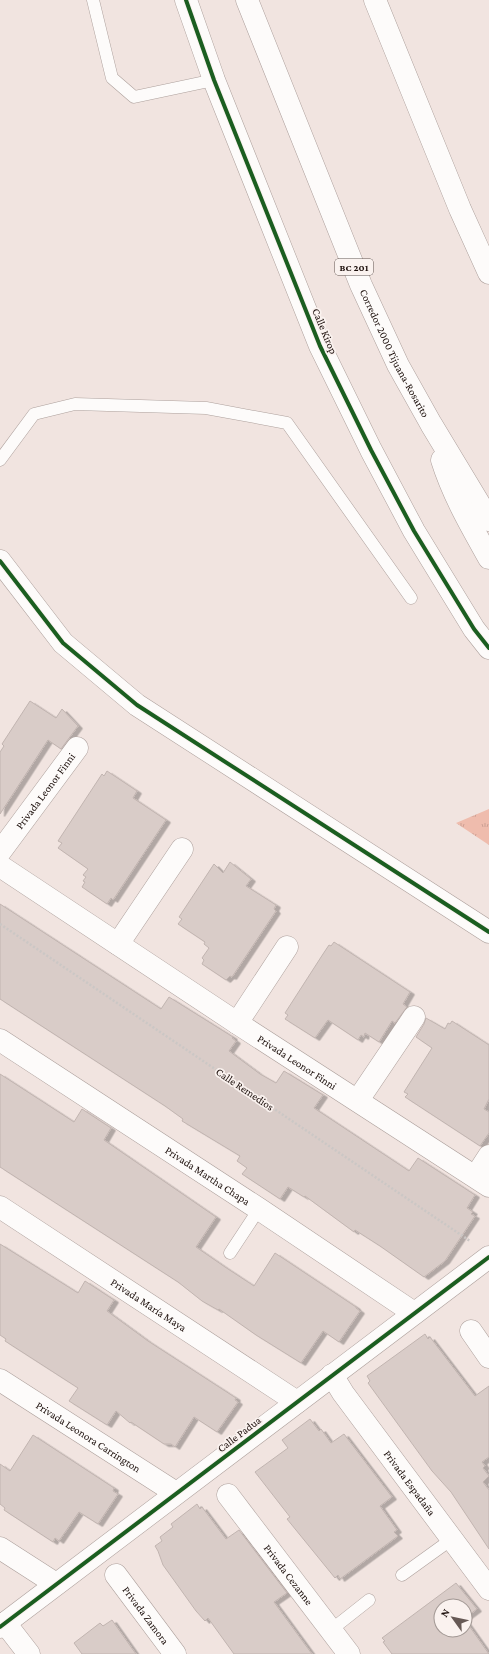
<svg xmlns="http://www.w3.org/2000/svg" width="489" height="1654" viewBox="0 0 489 1654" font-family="'Crimson Pro',serif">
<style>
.grass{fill:url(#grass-tufts)}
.building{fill:#d9ccc8;stroke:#c1b4b0;filter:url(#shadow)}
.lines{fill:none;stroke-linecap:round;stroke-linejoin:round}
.service-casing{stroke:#ada09c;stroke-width:13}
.minor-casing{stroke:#ada09c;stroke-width:23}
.tertiary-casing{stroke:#ada09c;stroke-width:23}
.trunk-casing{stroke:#ada09c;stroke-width:23}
.path{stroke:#cbc7c5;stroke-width:2.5;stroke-dasharray:2 2;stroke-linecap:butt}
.service{stroke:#fdfbfa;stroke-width:12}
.minor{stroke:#fdfbfa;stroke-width:22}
.tertiary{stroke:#fdfbfa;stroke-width:22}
.trunk{stroke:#fdfbfa;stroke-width:22}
.cycleway-casing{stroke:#faf2ef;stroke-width:6}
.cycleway{stroke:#1b5e20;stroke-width:4}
.labels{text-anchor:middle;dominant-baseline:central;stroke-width:3.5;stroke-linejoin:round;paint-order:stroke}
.shield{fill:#faf2ef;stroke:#5e524f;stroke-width:1}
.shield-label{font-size:10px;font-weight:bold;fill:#1b0e0a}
.street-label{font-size:11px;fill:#1b0e0a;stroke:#faf2ef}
</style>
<defs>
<pattern id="grass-tufts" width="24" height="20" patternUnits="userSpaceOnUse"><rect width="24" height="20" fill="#efbcad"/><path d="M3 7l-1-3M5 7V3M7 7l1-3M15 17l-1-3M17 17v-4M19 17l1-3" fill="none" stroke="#cca094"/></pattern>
<filter id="shadow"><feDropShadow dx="4.5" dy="2.5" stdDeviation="0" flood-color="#0004"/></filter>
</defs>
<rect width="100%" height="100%" fill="#f1e4e0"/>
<path class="grass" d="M489 809V845L456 823Z"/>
<path class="building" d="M30 701 56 718 62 709 78 726 61 749 48 740 0 814V752L4 746 2 744Z
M107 771 137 791 133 798 166 820 113 900 111 898 107 904 82 887 85 882 83 881 86 877 83 875 88 869 58 848 62 843 58 841 102 774 104 776Z
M230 862 251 879 246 886 276 905 274 909 276 911 232 977 230 976 226 980 202 964 204 960 202 958 209 948 204 944 205 942 178 924 182 919 179 917 214 864 223 873Z
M0 904 161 1009 169 997 233 1037 232 1038 236 1041 229 1051 260 1074 276 1083 284 1071 323 1095 314 1108 409 1171 418 1158 475 1195 467 1208 473 1212 471 1214 475 1216 445 1261 424 1277 380 1246 355 1230 354 1232 305 1196 304 1197 288 1187 280 1199 242 1174 247 1168 237 1161 240 1156 182 1121 183 1119 165 1106 0 999Z
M334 942 410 992 403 1004 407 1007 395 1023 392 1021 379 1042 365 1033 364 1037 361 1035 358 1040 328 1020 315 1038 285 1019 288 1015 285 1013 323 954 329 945 331 946Z
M426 1018 445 1029 448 1023 450 1024 452 1021 489 1045V1099L484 1109 489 1112V1133L480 1146 405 1097 408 1094 404 1092 432 1048 416 1037 424 1024Z
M0 1074 74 1122 82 1109 111 1128 104 1140 216 1217 196 1247 225 1267 254 1286 275 1253 356 1307V1308L360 1311 339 1342 323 1331 301 1363 256 1335 219 1309 218 1310 202 1301 178 1282 0 1167Z
M0 1244 78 1293 85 1281 114 1300 107 1311 148 1341 236 1398 235 1400 238 1402 217 1432 194 1417 175 1447 171 1444H164L131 1422 130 1423 116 1411 107 1425 69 1401 78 1388 5 1341 6 1339 0 1335Z
M425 1334 428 1339 430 1337 475 1396 489 1386V1457L482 1462 485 1466 483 1468 489 1476 483 1482 489 1490V1549L451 1492 432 1471 368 1383 370 1381 367 1376Z
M310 1419 319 1431 321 1429 331 1443 344 1434 392 1497 380 1506 397 1530 394 1532 398 1536 340 1579 338 1575 335 1578 287 1519 290 1517 255 1472 288 1448 282 1440Z
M33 1435 114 1488 113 1491 118 1494 98 1524 79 1512 59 1541 55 1538 53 1542 4 1510 5 1508 0 1504V1464L10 1471Z
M197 1504 200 1509 202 1507 226 1539 239 1530 287 1593 274 1602 312 1654H234L208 1618 205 1621 196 1611 163 1565 158 1551 155 1546 162 1541 160 1537 173 1527 171 1524Z
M456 1583 477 1609 465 1618V1606H441V1630H465V1620L489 1654H392L383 1642 385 1641 382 1638Z
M112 1620 136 1654H82L74 1643 100 1623 103 1626Z"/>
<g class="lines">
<defs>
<path id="service" d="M93 0 112 78 134 97 214 80
M0 460 34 414 75 404 206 408 287 423 411 598
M230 1253 259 1209
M402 1575 452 1539
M331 1630 369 1600"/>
<g id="minor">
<path d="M186 0 214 80 320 346 371 450 414 531 474 629 489 648"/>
<path d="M0 561 63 643 137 705 489 932"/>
<path id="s1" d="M0 852 77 748"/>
<path id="s2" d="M0 866 237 1023 489 1186"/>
<path d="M118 944 182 849"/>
<path d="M237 1023 287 947"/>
<path id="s3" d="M0 1040 259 1209 414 1313"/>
<path d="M358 1100 414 1017"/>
<path d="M476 1176 489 1156"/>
<path id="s4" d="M0 1207 297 1402"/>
<path d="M471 1331 489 1357"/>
<path id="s5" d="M332 1375 343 1393 489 1589"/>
<path id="s6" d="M0 1380 176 1493"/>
<path id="s7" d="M228 1495 349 1654"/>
<path d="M0 1548 56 1584"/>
<path id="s8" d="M116 1575 175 1654"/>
<path d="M5 1623 29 1654"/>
</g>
<path id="tertiary" d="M0 1627 489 1257"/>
<g id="trunk">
<path id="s9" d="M247 0 361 285 398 365 431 424 489 520"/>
<path d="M375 0 460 209 489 273"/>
<path d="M442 460C453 495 471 526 489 558"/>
</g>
</defs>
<use href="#service" class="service-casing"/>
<use href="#minor" class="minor-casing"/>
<use href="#tertiary" class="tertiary-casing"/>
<use href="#trunk" class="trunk-casing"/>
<path class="path" d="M0 924 470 1241"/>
<use href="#service" class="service"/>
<use href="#minor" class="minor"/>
<use href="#tertiary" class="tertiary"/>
<use href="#trunk" class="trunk"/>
<defs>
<path id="cycleway" d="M186 0 214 80 320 346 371 450 414 531 474 629 489 648
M0 561 63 643 137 705 489 932
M0 1627 489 1257"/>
</defs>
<use href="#cycleway" class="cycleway-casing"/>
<use href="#cycleway" class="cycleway"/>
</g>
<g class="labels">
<rect class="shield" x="335" y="259" width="38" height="16" rx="3"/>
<g class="shield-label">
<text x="354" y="267">BC 201</text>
</g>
<g class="street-label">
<text transform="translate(325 331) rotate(67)">Calle Kirop</text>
<text stroke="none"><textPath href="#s9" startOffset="383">Corredor 2000 Tijuana-Rosarito</textPath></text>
<text stroke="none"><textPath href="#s1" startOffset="76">Privada Leonor Finni</textPath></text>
<text stroke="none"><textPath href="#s2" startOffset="356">Privada Leonor Finni</textPath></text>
<text transform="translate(245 1089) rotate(34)">Calle Remedios</text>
<text stroke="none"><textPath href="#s3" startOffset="248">Privada Martha Chapa</textPath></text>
<text stroke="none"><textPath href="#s4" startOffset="178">Privada María Maya</textPath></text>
<text transform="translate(239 1434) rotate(-37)">Calle Padua</text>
<text stroke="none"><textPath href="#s6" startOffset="105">Privada Leonora Carrington</textPath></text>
<text stroke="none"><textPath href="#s5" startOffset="133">Privada Espadaña</textPath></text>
<text stroke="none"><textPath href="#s7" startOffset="100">Privada Cezanne</textPath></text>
<text stroke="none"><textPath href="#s8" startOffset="50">Privada Zamora</textPath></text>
</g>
</g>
<g transform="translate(453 1618) rotate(303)"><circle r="19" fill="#faf2ef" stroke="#a19793"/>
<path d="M0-3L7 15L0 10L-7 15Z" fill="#665955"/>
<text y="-6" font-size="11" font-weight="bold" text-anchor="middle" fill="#1b0e0a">N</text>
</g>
</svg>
